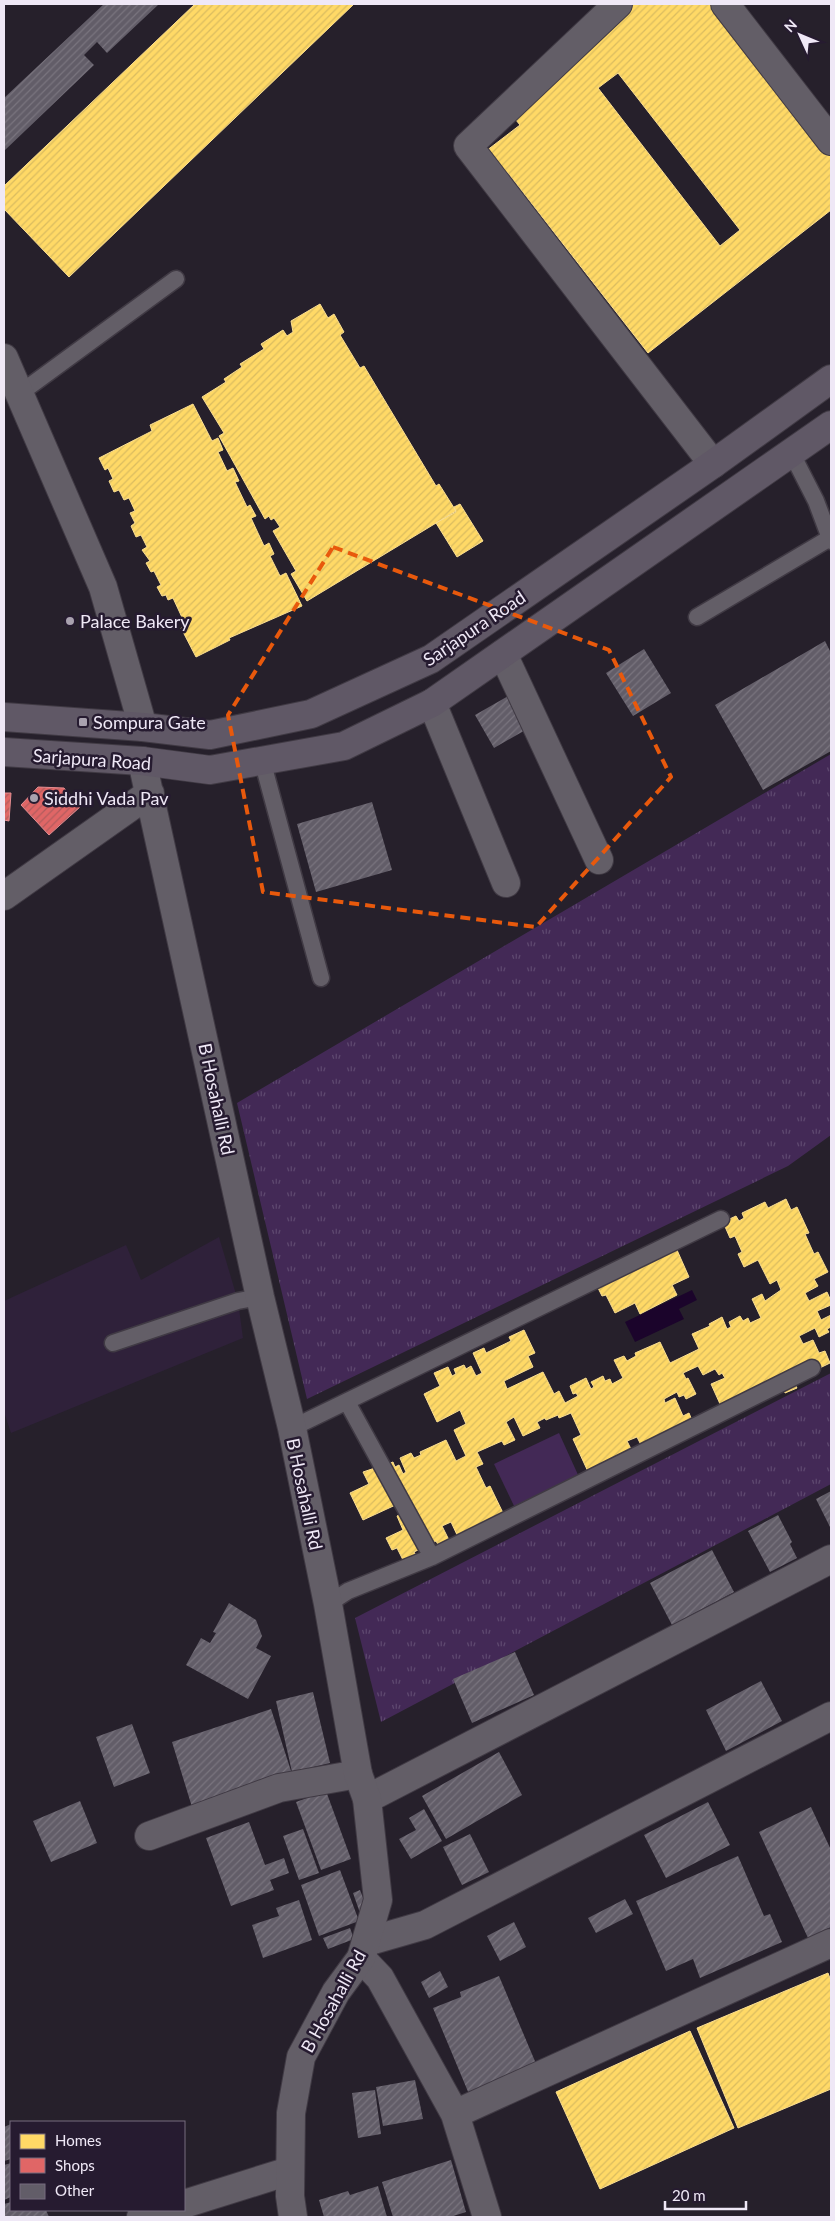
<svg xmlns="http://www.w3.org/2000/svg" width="835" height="2221" viewBox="0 0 835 2221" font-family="Lato,sans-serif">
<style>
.built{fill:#2f213a}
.grass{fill:url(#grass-tufts)}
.pitch{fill:#432956}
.water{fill:#1b042b}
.homes{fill:url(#homes-hatch);stroke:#fade91;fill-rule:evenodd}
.shops{fill:url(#shops-hatch);stroke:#e48d91}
.building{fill:url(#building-hatch)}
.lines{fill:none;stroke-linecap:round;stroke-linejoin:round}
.service-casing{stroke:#403a44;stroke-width:19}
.minor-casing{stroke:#403a44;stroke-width:30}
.tertiary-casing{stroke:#403a44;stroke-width:30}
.primary-casing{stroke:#403a44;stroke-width:30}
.service{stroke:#635e67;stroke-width:16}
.minor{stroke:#635e67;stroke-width:28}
.tertiary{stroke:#635e67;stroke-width:28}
.primary{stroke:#605866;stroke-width:28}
.marked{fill:none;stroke:#e8590c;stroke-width:4;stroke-dasharray:10 6;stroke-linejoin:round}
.poi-dot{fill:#a9a2af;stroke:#261b30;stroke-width:2}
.labels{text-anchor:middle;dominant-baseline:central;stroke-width:5;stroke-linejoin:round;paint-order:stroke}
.poi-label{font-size:18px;fill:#efe8f6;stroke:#261b30;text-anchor:start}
.street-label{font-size:18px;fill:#efe8f6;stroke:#261b30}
</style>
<defs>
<pattern id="grass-tufts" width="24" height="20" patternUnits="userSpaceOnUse" patternTransform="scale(1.25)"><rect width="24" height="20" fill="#432956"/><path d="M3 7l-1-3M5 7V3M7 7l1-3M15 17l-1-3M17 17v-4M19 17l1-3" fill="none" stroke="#5e486f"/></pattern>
<pattern id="homes-hatch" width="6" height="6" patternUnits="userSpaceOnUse" patternTransform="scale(1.25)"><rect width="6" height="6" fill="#ffd966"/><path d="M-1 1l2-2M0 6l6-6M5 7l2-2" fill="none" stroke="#dabc60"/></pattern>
<pattern id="shops-hatch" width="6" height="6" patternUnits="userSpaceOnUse" patternTransform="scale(1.25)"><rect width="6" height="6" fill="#e06666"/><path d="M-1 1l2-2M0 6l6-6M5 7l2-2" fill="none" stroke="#b25c5e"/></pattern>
<pattern id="building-hatch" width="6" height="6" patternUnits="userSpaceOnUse" patternTransform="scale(1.25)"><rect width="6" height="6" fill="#625d68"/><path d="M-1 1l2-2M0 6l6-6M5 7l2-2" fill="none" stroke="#79747e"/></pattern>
</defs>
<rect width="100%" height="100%" fill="#26202b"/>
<path class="built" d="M219 1237 238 1301 243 1338 11 1433 4 1412V1301L126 1245 141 1280Z"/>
<path class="grass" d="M831 754V1135L788 1166 307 1399 237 1103Z
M831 1373V1484L381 1722 355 1618Z"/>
<path class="pitch" d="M559 1433 579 1477 515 1508 494 1464Z"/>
<path class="water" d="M692 1290 697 1300 679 1309 684 1319 635 1342 625 1322Z"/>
<path class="homes" d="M195 4H354L69 277 4 209V186Z
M630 4H714L831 150V210L648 353 507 172 504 174 486 151 520 125 511 114 557 81 554 77ZM618 73 740 230 720 246 598 88Z
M320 304 328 318 334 314 344 332 340 335 360 368 364 366 436 486 439 484 456 511 307 601 291 574 296 571 273 531 280 527 274 518 271 520 269 516 265 519 219 436 224 433 202 397 226 382 224 379 242 367 240 364 264 349 261 344 283 330 287 336 293 332 291 321Z
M193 404 212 441 218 438 223 450 218 452 227 471 233 468 239 481 235 482 247 507 250 505 256 516 251 518 264 546 269 543 274 554 270 556 280 576 286 573 302 606 229 638 230 640 196 657 181 628 186 626 173 598 168 600 166 595 162 596 157 587 161 585 154 571 151 572 146 563 150 561 142 550 147 547 141 535 136 537 131 526 135 523 130 513 135 511 129 498 124 500 119 490 114 492 109 481 113 479 108 468 105 470 99 458 152 431 150 425Z
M460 504 483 541 457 557 436 523 456 512 454 507Z
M786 1199 791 1210 797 1207 809 1233 805 1234 814 1254 818 1252 828 1272 814 1279 818 1286 805 1293 809 1301 827 1292 831 1301V1305L817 1311 821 1320 831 1315V1327L827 1329 829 1332 819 1337 815 1328 799 1336 803 1344 813 1340 819 1353 825 1351 830 1363 793 1381 797 1388 785 1393 782 1386 725 1415 711 1384 725 1378 722 1373 719 1375 715 1369 703 1375 698 1366 683 1373 686 1379 688 1378 696 1394 686 1399 684 1395 679 1397 677 1392 664 1399 665 1403 675 1398 683 1416 689 1413 694 1425 644 1451 637 1437 627 1441 634 1455 590 1476 573 1439 581 1435 571 1413 559 1418 558 1415 546 1420 545 1418 537 1422 540 1428 523 1436 514 1417 506 1422 515 1440 504 1445 502 1441 477 1452 483 1464 476 1467 486 1488 490 1486 504 1515 459 1539 451 1522 442 1526 452 1546 441 1550 436 1541 414 1552 418 1559 405 1564 397 1548 392 1550 386 1538 403 1530 397 1516 407 1511 402 1502 363 1520 350 1493 369 1484 363 1472 393 1462 395 1467 399 1465 403 1474 406 1472 400 1458 411 1453 414 1458 421 1455 420 1452 446 1440 456 1461 466 1456 454 1430 466 1424 460 1410 437 1422 424 1394 440 1386 434 1373 448 1367 452 1376 456 1374 454 1369 464 1365 466 1369 471 1366 476 1376 482 1373 473 1353 484 1348 486 1353 511 1341 509 1337 524 1330 535 1353 528 1356 533 1367 504 1381 507 1389 543 1372 554 1394 559 1391 565 1403 578 1396 576 1393 573 1394 570 1386 586 1378 591 1389 594 1387 591 1382 603 1376 605 1381 610 1379 612 1384 623 1378 614 1360 624 1356 627 1361 636 1356 635 1353 660 1342 670 1363 699 1349 692 1334 710 1326 709 1324 722 1317 727 1329 731 1327 729 1322 740 1316 743 1321 748 1318 750 1323 761 1318 752 1299 762 1294 765 1301 781 1290 777 1280 770 1284 758 1260 744 1267 738 1254 742 1252 735 1236 730 1238 723 1222 736 1216 739 1221 744 1218 742 1213 765 1202 768 1208Z
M677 1250 689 1277 672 1285 677 1295 640 1314 635 1303 615 1313 606 1295 602 1296 598 1288Z
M828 1973 831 1981V2089L738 2128 697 2028Z
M690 2031 734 2128 600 2189 556 2092Z"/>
<path class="shops" d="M38 787 64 788 80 807 49 835 21 805Z
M4 793H11L9 821 4 820Z"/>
<path class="building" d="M104 4H159L107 53 97 42 84 55 94 65 4 151V98Z
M825 641 831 653V751L763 790 715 705Z
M644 649 671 693 633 716 606 673Z
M510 695 529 728 494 748 475 715Z
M372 802 392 870 316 892 297 824Z
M831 1491V1529L816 1499Z
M778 1515 792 1542 790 1544 797 1558 770 1572 748 1531Z
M712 1550 734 1592 672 1625 650 1583Z
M229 1603 256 1620 262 1636 256 1648 271 1656 248 1699 186 1665 201 1638 210 1643 216 1633 213 1632Z
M515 1652 534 1695 472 1723 453 1679Z
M761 1681 782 1721 726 1751 706 1710Z
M313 1692 330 1763 292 1772 276 1701Z
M271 1709 292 1774 192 1807 172 1742Z
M132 1724 150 1773 114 1787 96 1737Z
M499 1752 522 1795 446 1839 422 1796Z
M326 1791 351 1859 321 1870 296 1802Z
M80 1801 97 1843 51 1862 33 1821Z
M708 1802 730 1845 666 1878 644 1835Z
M811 1807 831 1850V1927L808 1938 759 1832Z
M424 1809 442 1841 411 1859 399 1839 416 1830 409 1818Z
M249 1822 265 1865 284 1858 289 1873 270 1880 274 1890 231 1906 206 1838Z
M303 1829 319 1873 299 1880 283 1836Z
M470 1834 489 1872 462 1885 443 1847Z
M738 1856 764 1916 770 1914 782 1942 700 1978 693 1959 666 1971 636 1901Z
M340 1870 359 1921 319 1936 301 1885Z
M360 1890 368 1910 360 1913 353 1893Z
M625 1899 633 1914 596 1933 588 1918Z
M299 1900 312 1940 263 1958 252 1925 279 1916 276 1908Z
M514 1922 526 1947 500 1961 487 1936Z
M350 1928 354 1939 328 1949 323 1938Z
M440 1971 448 1987 429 1998 421 1982Z
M499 1976 537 2066 469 2094 433 2008 461 1997 460 1992Z
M415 2080 423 2119 383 2126 376 2087Z
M375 2090 381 2134 358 2138 352 2093Z
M11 2124V2159L4 2161V2127Z
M451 2160 466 2212 450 2217H393L382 2182Z
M11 2163V2197L4 2200V2165Z
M378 2186 387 2217H324L319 2200 348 2191 350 2195Z
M11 2202V2210H46L49 2217H4V2204Z"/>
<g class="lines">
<defs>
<path id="service" d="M19 394 176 279
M792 454 816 501 831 541
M697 617 830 538
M262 760 321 978
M113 1343 238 1301 260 1297
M347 1402 432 1557
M292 1428 721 1219
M328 1604 348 1591 432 1557 812 1368"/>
<path id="minor" d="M618 4 468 146 713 464
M725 4 831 141
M4 358 103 587 143 727
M503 654 599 860
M432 703 506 883
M367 1799 831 1559
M149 1836 279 1788 358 1774
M366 1942 425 1925 831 1716
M361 1958 380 1978 455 2114 487 2217
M455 2114 831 1943
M184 2204 289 2171
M141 2217 165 2210"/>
<path id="tertiary" d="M142 761 260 1297 292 1428 328 1604 358 1774 367 1799 378 1900 361 1958 336 1992 301 2057 291 2113 290 2196 293 2217
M4 896 150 793"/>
<path id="primary" d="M4 717 143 727 210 735 311 714 431 659 713 464 831 379
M4 752 142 761 210 770 344 746 432 703 831 425"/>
</defs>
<use href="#service" class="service-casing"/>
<use href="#minor" class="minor-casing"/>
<use href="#tertiary" class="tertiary-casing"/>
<use href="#primary" class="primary-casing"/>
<use href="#service" class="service"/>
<use href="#minor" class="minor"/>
<use href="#tertiary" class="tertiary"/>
<use href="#primary" class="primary"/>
</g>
<path class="marked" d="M333 547 609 650 671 777 536 927 263 892 228 715Z"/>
<g class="poi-dot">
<circle cx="70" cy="621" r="5"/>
<rect x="78" y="717" width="10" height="10" rx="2.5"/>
<circle cx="34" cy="798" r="5"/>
</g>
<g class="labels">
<g class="poi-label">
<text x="80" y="621">Palace Bakery</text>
<text x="93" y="722">Sompura Gate</text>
<text x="44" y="798">Siddhi Vada Pav</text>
</g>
<g class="street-label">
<text transform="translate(474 628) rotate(-34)">Sarjapura Road</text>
<text transform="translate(92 759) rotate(4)">Sarjapura Road</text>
<text transform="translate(217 1099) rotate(78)">B Hosahalli Rd</text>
<text transform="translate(305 1494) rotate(78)">B Hosahalli Rd</text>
<text transform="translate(333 2001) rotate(-61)">B Hosahalli Rd</text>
</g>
</g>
<rect width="835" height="2221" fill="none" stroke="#efe8f6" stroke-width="10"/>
<rect x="10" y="2121" width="175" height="90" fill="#261b30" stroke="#766d7f"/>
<rect x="20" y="2134" width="25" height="15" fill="#ffd966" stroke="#766d7f"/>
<text x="55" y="2146" font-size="15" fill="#efe8f6">Homes</text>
<rect x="20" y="2158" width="25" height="15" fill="#e06666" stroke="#766d7f"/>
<text x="55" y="2171" font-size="15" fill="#efe8f6">Shops</text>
<rect x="20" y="2184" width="25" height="15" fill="#625d68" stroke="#766d7f"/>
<text x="55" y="2196" font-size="15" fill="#efe8f6">Other</text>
<g transform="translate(800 35) rotate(314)" stroke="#261b30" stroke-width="4" paint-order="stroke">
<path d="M0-4L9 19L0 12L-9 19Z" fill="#efe8f6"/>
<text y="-8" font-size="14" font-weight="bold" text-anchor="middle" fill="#efe8f6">N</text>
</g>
<path d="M665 2201v8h81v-8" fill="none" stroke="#efe8f6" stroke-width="2.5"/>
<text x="672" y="2201" font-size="15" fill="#efe8f6" stroke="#261b30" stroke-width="4" paint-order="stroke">20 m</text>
</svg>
